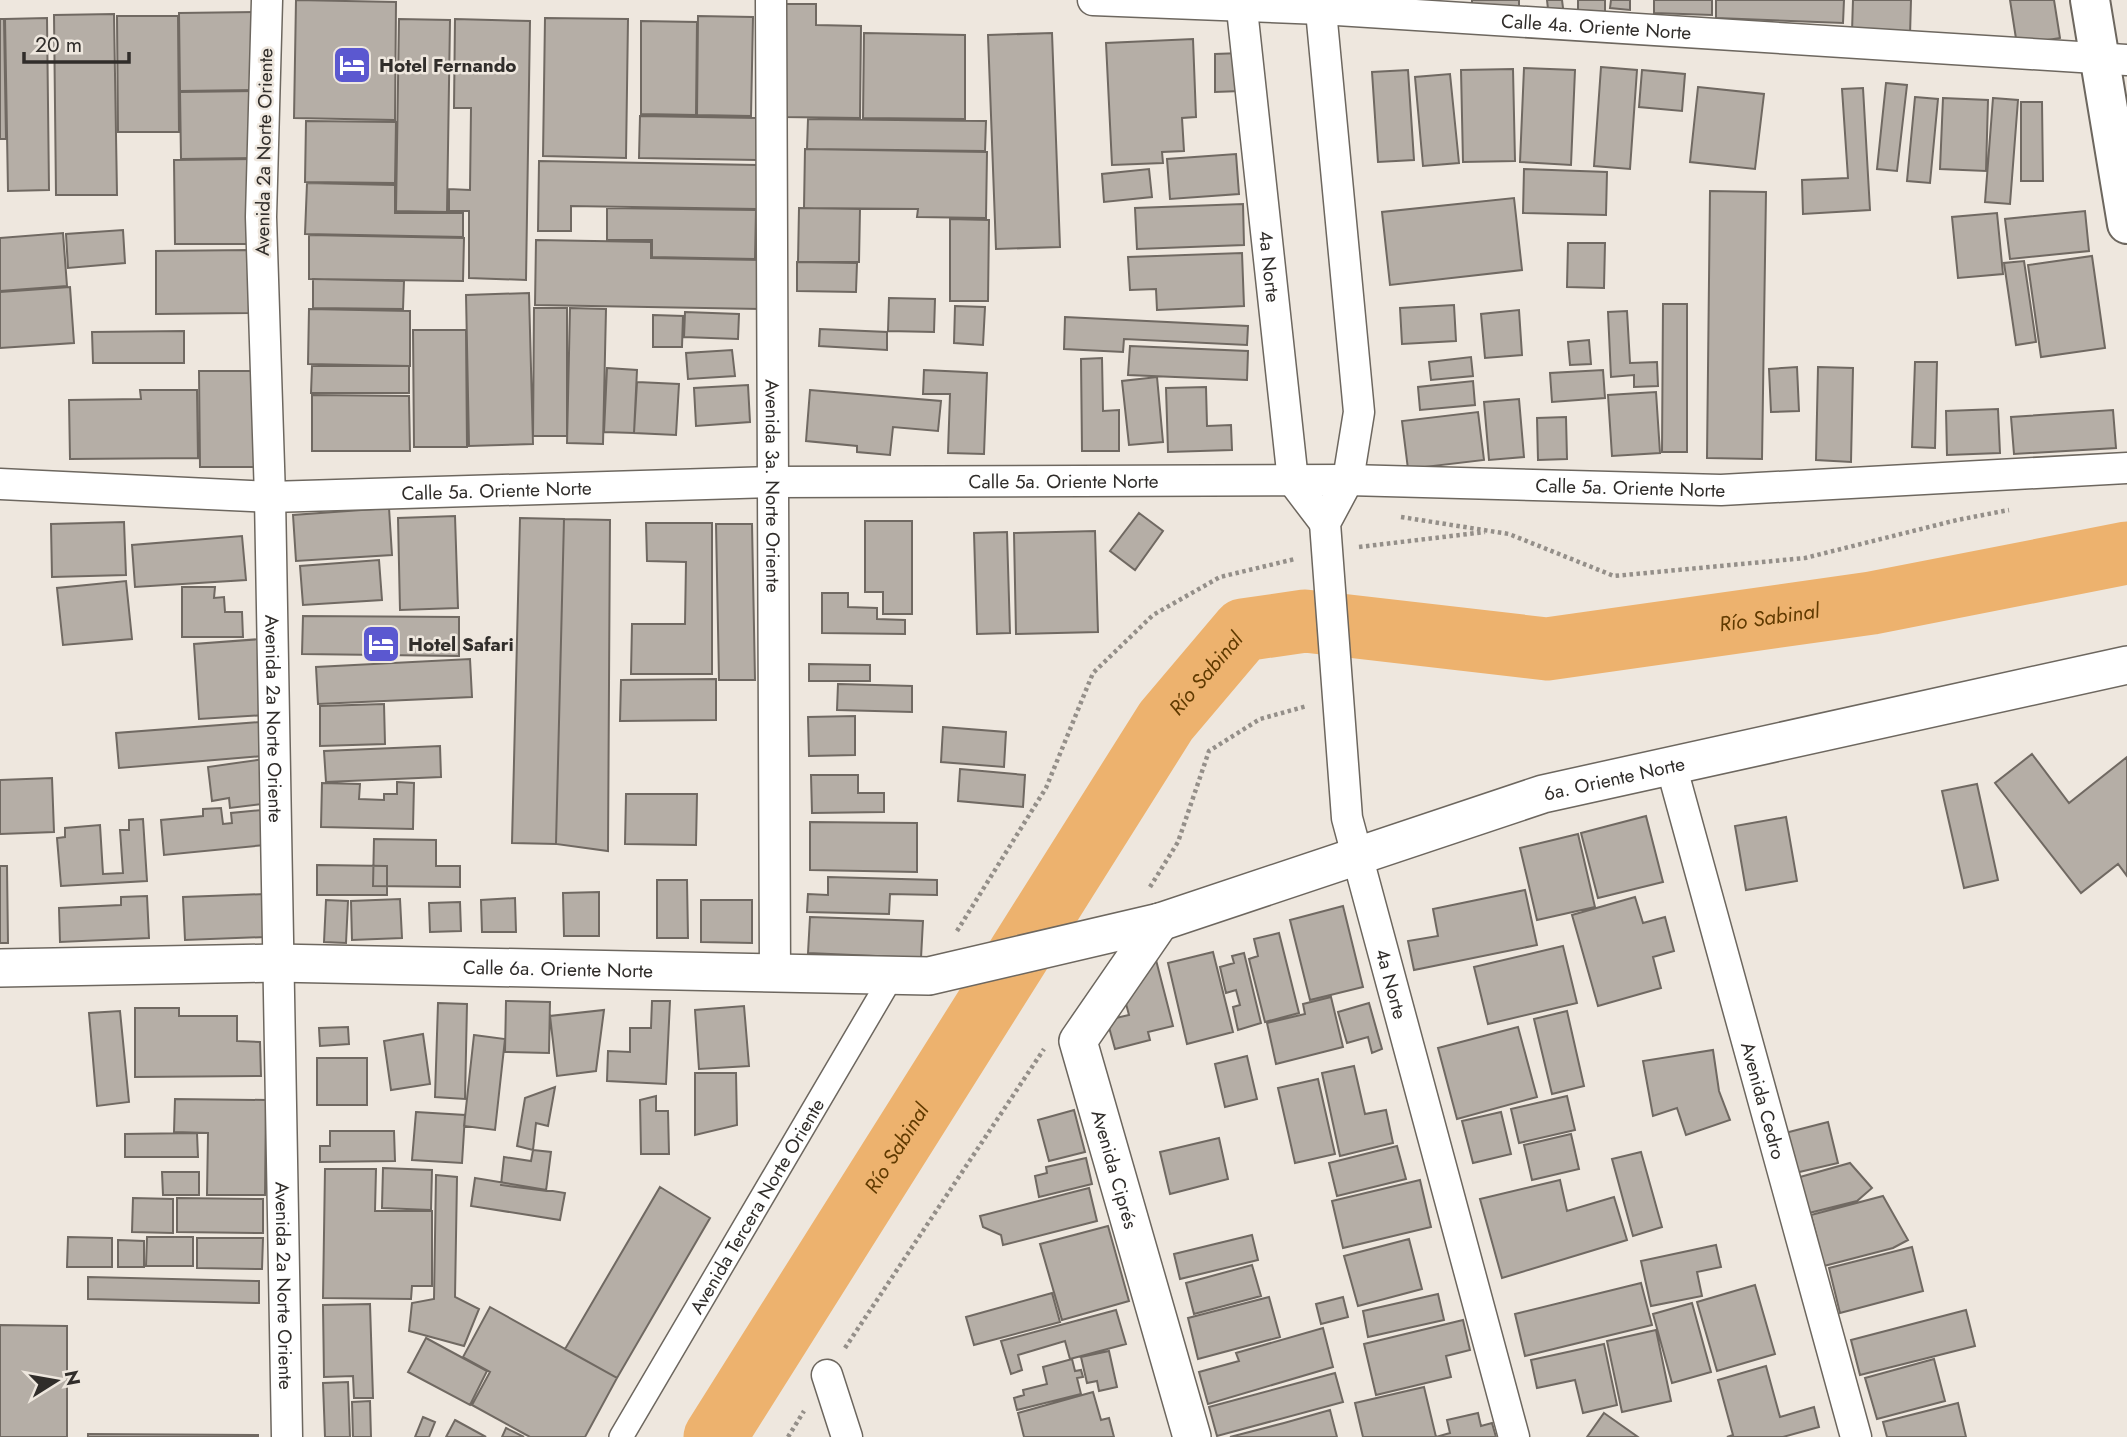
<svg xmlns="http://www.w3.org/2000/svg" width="2127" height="1437" viewBox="0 0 2127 1437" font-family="Jost,sans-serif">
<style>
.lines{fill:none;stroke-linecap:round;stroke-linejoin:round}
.river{stroke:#edb26e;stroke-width:63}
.building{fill:#b5aea6;stroke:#706962;stroke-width:2}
.pedestrian-casing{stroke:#6d675f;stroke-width:26}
.minor-casing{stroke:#6d675f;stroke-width:33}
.tertiary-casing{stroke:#6d675f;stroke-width:40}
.secondary-casing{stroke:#6d675f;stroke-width:42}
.path{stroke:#948f89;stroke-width:4.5;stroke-dasharray:3.5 3.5;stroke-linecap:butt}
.pedestrian{stroke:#fff;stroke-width:23}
.minor{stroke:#fff;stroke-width:30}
.tertiary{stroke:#fff;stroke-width:37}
.secondary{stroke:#fff;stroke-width:38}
.labels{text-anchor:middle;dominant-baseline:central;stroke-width:5;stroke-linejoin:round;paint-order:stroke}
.street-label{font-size:19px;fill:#302d2a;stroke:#eee7de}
.poi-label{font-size:19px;font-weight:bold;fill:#302d2a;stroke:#eee7de;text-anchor:start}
.water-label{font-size:21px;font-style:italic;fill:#603a00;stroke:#eee7de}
</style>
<rect width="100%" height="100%" fill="#eee7de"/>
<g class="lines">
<path class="river" id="s1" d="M715 1437 1166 721 1243 630 1305 621 1547 649 1872 603 2127 553"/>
</g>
<path class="building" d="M296 0 396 2 395 120 294 118Z
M1472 0H1519V7L1472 5Z
M1547 0H1562L1564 16 1549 18Z
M1578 0H1605V21H1578Z
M1611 0H1630V10L1610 8Z
M1654 0H1712V15L1654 13Z
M1716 0H1844L1843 23 1716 18Z
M1853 0H1911L1910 35 1852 32Z
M2010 0H2054L2060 38 2017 45Z
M783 4H816V25L861 26 860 118 782 117Z
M257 12 258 90 180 91 179 13Z
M114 14 117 195H56L54 15Z
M117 16H178L179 132H118Z
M698 16 753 17 751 116 697 115Z
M47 18 49 190 8 191 5 19Z
M545 18 628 19 626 158 543 156Z
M0 19H4L6 139H0Z
M399 19 450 20 447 212 396 211Z
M455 19 530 21 526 280 469 278V211H449V189L470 190 471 108H454Z
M641 21 697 22 696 115 641 114Z
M864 33 965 35V119L863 118Z
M1052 33 1060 247 996 249 988 35Z
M1193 39 1196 117 1182 118 1184 151 1162 152 1163 163 1112 165 1106 43Z
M1241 53V91L1215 92V54Z
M1601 67 1637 70 1630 169 1594 166Z
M1524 68 1575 70 1571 165 1520 162Z
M1513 69 1515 161 1463 162 1461 70Z
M1408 70 1414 160 1378 162 1372 72Z
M1642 70 1685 74 1682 111 1639 107Z
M1450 74 1459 163 1423 166 1415 77Z
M1886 83 1907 85 1897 171 1877 169Z
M1698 87 1764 94 1755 169 1690 162Z
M1863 88 1870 210 1803 214 1802 180 1848 178 1842 89Z
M258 91 259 158 181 159 180 92Z
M1915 97 1938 99 1930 183 1907 181Z
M1943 98 1988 100 1986 171 1940 169Z
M1993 98 2018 100 2010 204 1985 202Z
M2021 102H2042L2043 181H2021Z
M640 116 758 118 757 160 639 158Z
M808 119 986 121 985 151 807 149Z
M306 121 396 122 395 183 305 182Z
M805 149 987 152 986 218 917 217 918 209 804 208Z
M1236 154 1239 194 1170 199 1167 159Z
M257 159 258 244H175L174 160Z
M539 161 757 165V209L571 206V231H538Z
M1149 169 1152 197 1104 202 1102 174Z
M1524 169 1607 172 1606 215 1523 213Z
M307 183 395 185V213H463V237L305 234Z
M1710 191 1766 192 1762 459 1707 458Z
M1514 198 1522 270 1390 285 1382 212Z
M1243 204 1244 245 1137 249 1135 208Z
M607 208 756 210 755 259 652 257V240H607Z
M799 208 860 209 859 262H798Z
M2085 211 2089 251 2010 259 2005 219Z
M1997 213 2003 274 1958 278 1952 217Z
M950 219 989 220 988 301H950Z
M123 230 125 263 68 268 66 234Z
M63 233 67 286 0 291V238Z
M309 235 464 238 463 281 309 279Z
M536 240 651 242V258L762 260 761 309 535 305Z
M1568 243H1605L1604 288 1567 287Z
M250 250V313L156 314V251Z
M1242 253 1244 306 1157 310 1156 289 1130 290 1128 257Z
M2092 256 2105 348 2041 357 2028 265Z
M2024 261 2036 342 2016 345 2004 263Z
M797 262 857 263 856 292 797 291Z
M313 279 404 281 403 309 313 308Z
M70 287 74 343 0 348V292Z
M529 293 533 444 469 446 466 295Z
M889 298 935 299 934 332 888 331Z
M1663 304H1687V452H1662Z
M1454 305 1456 341 1402 344 1400 308Z
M955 306 985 307 983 345 954 343Z
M534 308H567V436H533Z
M570 308 606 309 603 444 567 443Z
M309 309 410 311V366L308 364Z
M1519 310 1522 355 1485 358 1481 314Z
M1627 311 1630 363 1657 362 1658 386 1634 387V375L1611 377 1608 312Z
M685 312 739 314 738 339 684 337Z
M653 315 683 316 682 347H653Z
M1065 317 1248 326 1247 345 1124 339 1123 352 1064 349Z
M820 329 887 332V350L819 346Z
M413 330H466L467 447H414Z
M184 331V363H93L92 332Z
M1589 340 1591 364 1570 365 1568 342Z
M1130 346 1248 351 1247 380 1128 375Z
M732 350 735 376 688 379 686 353Z
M1471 357 1473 376 1431 380 1429 362Z
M1102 358 1103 411 1119 410V451H1082L1081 359Z
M1915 362H1937L1935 448 1912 447Z
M312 366H409V393H311Z
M1797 367 1799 411 1771 412 1769 369Z
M1818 367 1853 368 1851 462 1816 460Z
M607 368 637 370 634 433 604 432Z
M924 370 987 373 984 454 948 453 950 394H923Z
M1603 370 1605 398 1552 402 1550 373Z
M199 371H260L262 467H200Z
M1157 377 1163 442 1129 445 1122 381Z
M1473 381 1475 405 1420 410 1418 387Z
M637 382 679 384 676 435 634 433Z
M748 385 750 422 696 426 694 388Z
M1206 387 1207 426 1231 425 1232 450 1168 452 1166 388Z
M140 390H197L198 458 70 459 69 400 141 399Z
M810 390 941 401 938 431 893 427 890 455 857 452V446L806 441Z
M1656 392 1660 453 1612 456 1608 395Z
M312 395 409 396 410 451H312Z
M1519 399 1524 457 1489 460 1484 402Z
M1998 409 2000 453 1947 455 1946 411Z
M2113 410 2116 448 2014 454 2011 417Z
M1478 412 1484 460 1408 469 1402 421Z
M1566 417 1567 459 1538 460 1537 418Z
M389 508 392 555 296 561 293 515Z
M1139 513 1163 531 1135 570 1110 551Z
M455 516 458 608 400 610 398 518Z
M520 518 564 519 556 844 512 843Z
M564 519 610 520 608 851 556 844Z
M865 521H912V614H883V592H865Z
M124 522 126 575 52 577 51 524Z
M646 523H712V674H631L632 624H685L686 562 647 561Z
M716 524H752L755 680H719Z
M1095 531 1098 632 1016 634 1014 533Z
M1007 532 1010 633 977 634 974 533Z
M242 536 246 580 135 587 132 545Z
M379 560 382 600 303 605 300 566Z
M126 581 132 639 63 645 57 588Z
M182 587H215L214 598 224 597 225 612H242L243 637H182Z
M822 593H848V607L877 608V619L905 620V634L822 633Z
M303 616 459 617V656L302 654Z
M261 639 266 715 199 719 194 644Z
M470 659 472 697 318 704 316 667Z
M809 664 870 665V681H809Z
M716 679V720L620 721 621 680Z
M838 684 912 686V712L837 710Z
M384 704 385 744 320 746V706Z
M855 716V755L809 756 808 717Z
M260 722 263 756 119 768 116 733Z
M943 727 1006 732 1004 767 941 762Z
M440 746 441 777 326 782 324 751Z
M2032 754 2069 803 2127 757V876L2118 864 2081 893 1995 783Z
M264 759 270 803 230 808 229 798 212 801 208 767Z
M960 769 1025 775 1023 807 958 801Z
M811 775H858V793H884V812L812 813Z
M52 778 54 832 0 834V780Z
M397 782 414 783 413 829 321 827 322 783 360 784 359 799 384 800V794H397Z
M1977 784 1998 880 1964 888 1942 791Z
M626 794H697L696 845 625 844Z
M221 808 223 824 232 823 231 813 262 810 265 845 164 855 161 820 203 816V809Z
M1646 816 1663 882 1598 898 1581 833Z
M1786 817 1797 881 1746 890 1735 826Z
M143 819 147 881 61 886 57 838 65 837V828L100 825 103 874 123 873 120 830H129V820Z
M810 822 917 823V872L810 870Z
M1578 834 1595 907 1537 920 1520 848Z
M374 839 436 840V866H460V887L373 886Z
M317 865 387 866V895H317Z
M0 866H7L8 943H0Z
M828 877 937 880V895L890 894 889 914 807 912 808 894 828 895Z
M657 880H687L688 938H657Z
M1525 890 1537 945 1414 970 1408 941 1438 936 1433 909Z
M599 892V936H564L563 893Z
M265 894 266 937 185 940 183 897Z
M147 896 149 938 60 942 59 908 121 905V897Z
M1635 897 1643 923 1665 917 1674 951 1653 957 1661 988 1598 1006 1572 915Z
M515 898 516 932H482L481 900Z
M400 899 402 938 352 940 351 901Z
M326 900 348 901 346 943 324 942Z
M701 900H752V943L701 942Z
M460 902 461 931 430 932 429 903Z
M1343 906 1363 987 1310 1000 1290 920Z
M810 917 923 921 921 958 808 953Z
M1279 933 1299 1013 1265 1022 1249 959 1258 956 1254 939Z
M1563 946 1577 1003 1488 1024 1474 967Z
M1213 952 1233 1032 1187 1044 1168 963Z
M1244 953 1261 1023 1238 1030 1233 1007 1240 1005 1236 990 1226 993 1220 967 1234 963 1232 956Z
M1156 960 1173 1026 1148 1032 1150 1040 1115 1049 1107 1020 1129 1015 1125 1000Z
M1331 997 1343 1047 1276 1064 1267 1023 1305 1014 1303 1004Z
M506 1001 550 1002 549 1053 505 1052Z
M652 1001H670L666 1084 607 1081 608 1051 630 1052V1028H651Z
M438 1003 467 1004 465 1099 435 1097Z
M1369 1003 1382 1049 1372 1053 1368 1037 1347 1043 1338 1012Z
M744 1006 749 1066 699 1069 695 1010Z
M135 1008H179V1016H237V1041L260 1042 261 1076 135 1077Z
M604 1010 596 1071 557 1076 550 1016Z
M120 1011 129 1102 97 1106 89 1013Z
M1567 1011 1584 1086 1552 1094 1534 1019Z
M348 1027 349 1044 320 1046 319 1028Z
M1518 1027 1537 1097 1457 1119 1438 1048Z
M423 1034 430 1084 391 1090 384 1041Z
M474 1035 505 1039 495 1130 464 1126Z
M1713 1050 1719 1091 1730 1120 1686 1135 1677 1108 1653 1116 1643 1061Z
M1247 1056 1257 1099 1225 1107 1215 1064Z
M317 1058H367V1105H317Z
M1354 1066 1365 1114 1386 1110 1393 1143 1340 1156 1322 1073Z
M695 1073H736L737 1125 695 1135Z
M1318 1079 1335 1154 1295 1163 1278 1088Z
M555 1087 548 1126 536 1123 533 1150 517 1146 525 1098Z
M656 1096V1111H668L669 1154H641L640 1100Z
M1567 1096 1575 1130 1519 1143 1511 1109Z
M175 1099 266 1100 265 1195H207L208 1133 174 1132Z
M1074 1110 1085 1152 1049 1161 1038 1120Z
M416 1112 465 1115 462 1163 412 1160Z
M1501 1112 1511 1154 1473 1163 1462 1121Z
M1828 1122 1838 1163 1795 1173 1785 1133Z
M330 1131H394L395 1161 320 1162V1146H330Z
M197 1133 198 1157H125V1134Z
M1571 1134 1579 1169 1532 1180 1524 1145Z
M1219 1138 1228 1179 1170 1194 1160 1152Z
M1397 1146 1406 1179 1337 1196 1329 1163Z
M533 1150 551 1152 546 1191 501 1185 504 1157 531 1161Z
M1641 1152 1662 1227 1633 1236 1612 1159Z
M1086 1158 1092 1184 1039 1197 1035 1176 1047 1173 1046 1167Z
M1850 1163 1872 1188 1857 1201 1809 1213 1800 1177Z
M383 1168 432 1170 431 1210 382 1208Z
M325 1169H376L375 1211H432V1286H412L411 1299 323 1298Z
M162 1172H199V1195H163Z
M436 1175 457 1177 455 1297 479 1309 464 1346 409 1331 412 1303 434 1299Z
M475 1178 565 1193 560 1220 471 1206Z
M1420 1180 1431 1227 1343 1248 1332 1201Z
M1560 1180 1567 1211 1614 1197 1627 1240 1502 1278 1480 1199Z
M660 1187 710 1218 617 1378 565 1349Z
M1089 1188 1097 1221 1003 1245 1001 1235 983 1227 980 1216Z
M1883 1196 1908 1240 1893 1248 1824 1266 1811 1215Z
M133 1198 173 1199V1233L132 1232Z
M177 1198 263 1199V1233L177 1232Z
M1108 1226 1129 1301 1062 1320 1040 1244Z
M1252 1235 1258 1260 1180 1279 1174 1254Z
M68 1237 112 1238V1267H67Z
M147 1237H193V1266H146Z
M197 1238H263L262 1269 197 1268Z
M1409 1239 1422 1289 1358 1306 1344 1256Z
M118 1240 144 1241V1267H118Z
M1716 1245 1721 1267 1697 1272 1702 1296 1651 1306 1641 1261Z
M1912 1247 1923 1291 1840 1313 1829 1268Z
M1252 1265 1261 1296 1194 1314 1186 1283Z
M88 1277 259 1281V1303L88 1299Z
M1641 1283 1652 1325 1525 1356 1515 1314Z
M1755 1285 1775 1354 1717 1371 1697 1302Z
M1052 1293 1060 1322 974 1345 966 1317Z
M1438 1294 1444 1320 1368 1337 1363 1311Z
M1269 1297 1280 1337 1198 1359 1188 1318Z
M1343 1297 1348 1317 1321 1324 1316 1304Z
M1692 1303 1711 1372 1672 1383 1653 1314Z
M370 1304 373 1398H354L353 1376 324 1377 323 1305Z
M490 1307 617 1378 585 1437H530L472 1405 490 1372 463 1357Z
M1116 1310 1126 1344 1070 1359 1065 1341 1018 1355 1022 1370 1011 1374 1001 1341Z
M1966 1310 1975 1346 1860 1375 1851 1340Z
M1463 1320 1470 1350 1446 1356 1451 1377 1376 1395 1364 1344Z
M0 1325 67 1326V1437H0Z
M1323 1328 1333 1367 1208 1404 1199 1372 1239 1361 1236 1353Z
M1656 1330 1671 1401 1622 1412 1607 1341Z
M426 1338 487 1371 470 1405 408 1372Z
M1604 1344 1617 1405 1583 1413 1575 1380 1537 1388 1531 1360Z
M1109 1351 1117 1387 1099 1391 1097 1381 1087 1383 1081 1357Z
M1072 1359 1075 1371 1081 1370 1083 1377 1077 1378 1081 1394 1017 1410 1014 1398 1024 1395 1023 1390 1047 1384 1043 1367Z
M1934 1359 1945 1401 1877 1419 1865 1378Z
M1766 1366 1780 1417 1814 1407 1819 1427 1783 1437H1727L1733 1435 1718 1380Z
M1335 1373 1343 1402 1217 1436 1209 1407Z
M348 1382 350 1437H325L323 1383Z
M1424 1387 1436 1437 1450 1433 1447 1420 1478 1413 1481 1426 1492 1423 1496 1437H1363L1355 1403Z
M1093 1392 1101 1420 1109 1418 1114 1437H1024L1018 1413Z
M370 1401 371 1437H353L352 1402Z
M1958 1403 1966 1437H1887L1883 1422Z
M1330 1410 1337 1437H1230L1284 1423Z
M1604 1413 1638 1437H1587Z
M423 1417 435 1422 429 1437H415Z
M455 1420 486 1437H446Z
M506 1428 524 1437H502Z
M88 1434 258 1435V1437H88Z"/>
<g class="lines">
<defs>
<g id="pedestrian">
<path id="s2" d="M621 1437 892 976"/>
</g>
<g id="minor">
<path id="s3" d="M267 0 261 217 270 497 287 1437"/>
<path id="s4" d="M771 0 775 973"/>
<path id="s5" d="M1093 0 1321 9 2127 60"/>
<path id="s6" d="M1241 0 1293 481 1325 523"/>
<path id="s7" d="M1320 0 1359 412 1348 480 1325 523 1347 818 1514 1437"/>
<path id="s8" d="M0 484 270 497 772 482 1348 480 1721 490 2127 468"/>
<path id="s9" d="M1671 765 1856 1437"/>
<path d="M827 1375 847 1437"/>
</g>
<g id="tertiary">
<path id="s10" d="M1160 922 1078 1041 1192 1437"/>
<path id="s11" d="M0 968 276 963 929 976 1160 922 1543 794 2127 665"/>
</g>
<path id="secondary" d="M2090 0 2127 224"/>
</defs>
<use href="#pedestrian" class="pedestrian-casing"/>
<use href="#minor" class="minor-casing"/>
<use href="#tertiary" class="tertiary-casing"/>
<use href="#secondary" class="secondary-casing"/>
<path class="path" d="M1401 517 1509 534 1614 576 1805 558 1957 520 2009 510
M1359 547 1485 532
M1150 887 1178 842 1209 751 1260 719 1307 706
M957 931 1046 788 1093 673 1153 615 1220 577 1295 559
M845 1348 1044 1049
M788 1437 804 1411"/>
<use href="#pedestrian" class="pedestrian"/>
<use href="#minor" class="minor"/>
<use href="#tertiary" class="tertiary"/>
<use href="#secondary" class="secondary"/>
</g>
<defs>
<symbol id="hotel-square" viewBox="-11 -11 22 22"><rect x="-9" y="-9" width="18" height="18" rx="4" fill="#5b58d0" stroke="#eee7de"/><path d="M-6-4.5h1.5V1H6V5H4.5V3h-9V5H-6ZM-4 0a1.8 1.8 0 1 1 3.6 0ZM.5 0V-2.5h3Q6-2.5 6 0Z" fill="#fff"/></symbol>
</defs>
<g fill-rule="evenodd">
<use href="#hotel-square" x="330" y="43" width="44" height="44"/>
<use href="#hotel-square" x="359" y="622" width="44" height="44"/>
</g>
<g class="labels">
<g class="street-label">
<text stroke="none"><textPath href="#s5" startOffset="504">Calle 4a. Oriente Norte</textPath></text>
<text transform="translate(264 152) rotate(-89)">Avenida 2a Norte Oriente</text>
<text stroke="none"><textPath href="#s6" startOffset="268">4a Norte</textPath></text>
<text stroke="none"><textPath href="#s8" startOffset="1064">Calle 5a. Oriente Norte</textPath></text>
<text stroke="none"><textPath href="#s4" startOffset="486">Avenida 3a. Norte Oriente</textPath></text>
<text stroke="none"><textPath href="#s8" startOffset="1631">Calle 5a. Oriente Norte</textPath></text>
<text stroke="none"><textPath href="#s8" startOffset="497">Calle 5a. Oriente Norte</textPath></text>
<text stroke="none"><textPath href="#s3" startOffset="719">Avenida 2a Norte Oriente</textPath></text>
<text stroke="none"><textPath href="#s11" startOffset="1643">6a. Oriente Norte</textPath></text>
<text stroke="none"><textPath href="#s11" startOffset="558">Calle 6a. Oriente Norte</textPath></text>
<text stroke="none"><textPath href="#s7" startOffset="999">4a Norte</textPath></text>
<text stroke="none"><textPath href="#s9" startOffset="348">Avenida Cedro</textPath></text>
<text stroke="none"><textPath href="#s10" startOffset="278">Avenida Ciprés</textPath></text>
<text stroke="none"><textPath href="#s2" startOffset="268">Avenida Tercera Norte Oriente</textPath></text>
<text stroke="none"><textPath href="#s3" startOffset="1286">Avenida 2a Norte Oriente</textPath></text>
</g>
<g class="poi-label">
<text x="379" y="65">Hotel Fernando</text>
<text x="408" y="644">Hotel Safari</text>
</g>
<g class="water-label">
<text stroke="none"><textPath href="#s1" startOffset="1496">Río Sabinal</textPath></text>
<text stroke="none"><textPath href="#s1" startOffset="908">Río Sabinal</textPath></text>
<text stroke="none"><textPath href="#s1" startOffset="341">Río Sabinal</textPath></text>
</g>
</g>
<g transform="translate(56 1381) rotate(79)" stroke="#eee7de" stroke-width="5" paint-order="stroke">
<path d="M0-5L12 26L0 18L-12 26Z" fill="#302d2a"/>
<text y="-10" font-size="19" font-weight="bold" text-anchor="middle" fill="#302d2a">N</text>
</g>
<path d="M24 52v10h105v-10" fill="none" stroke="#302d2a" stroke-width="3.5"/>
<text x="35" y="52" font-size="21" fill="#302d2a" stroke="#eee7de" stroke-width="5" paint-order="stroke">20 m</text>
</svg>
